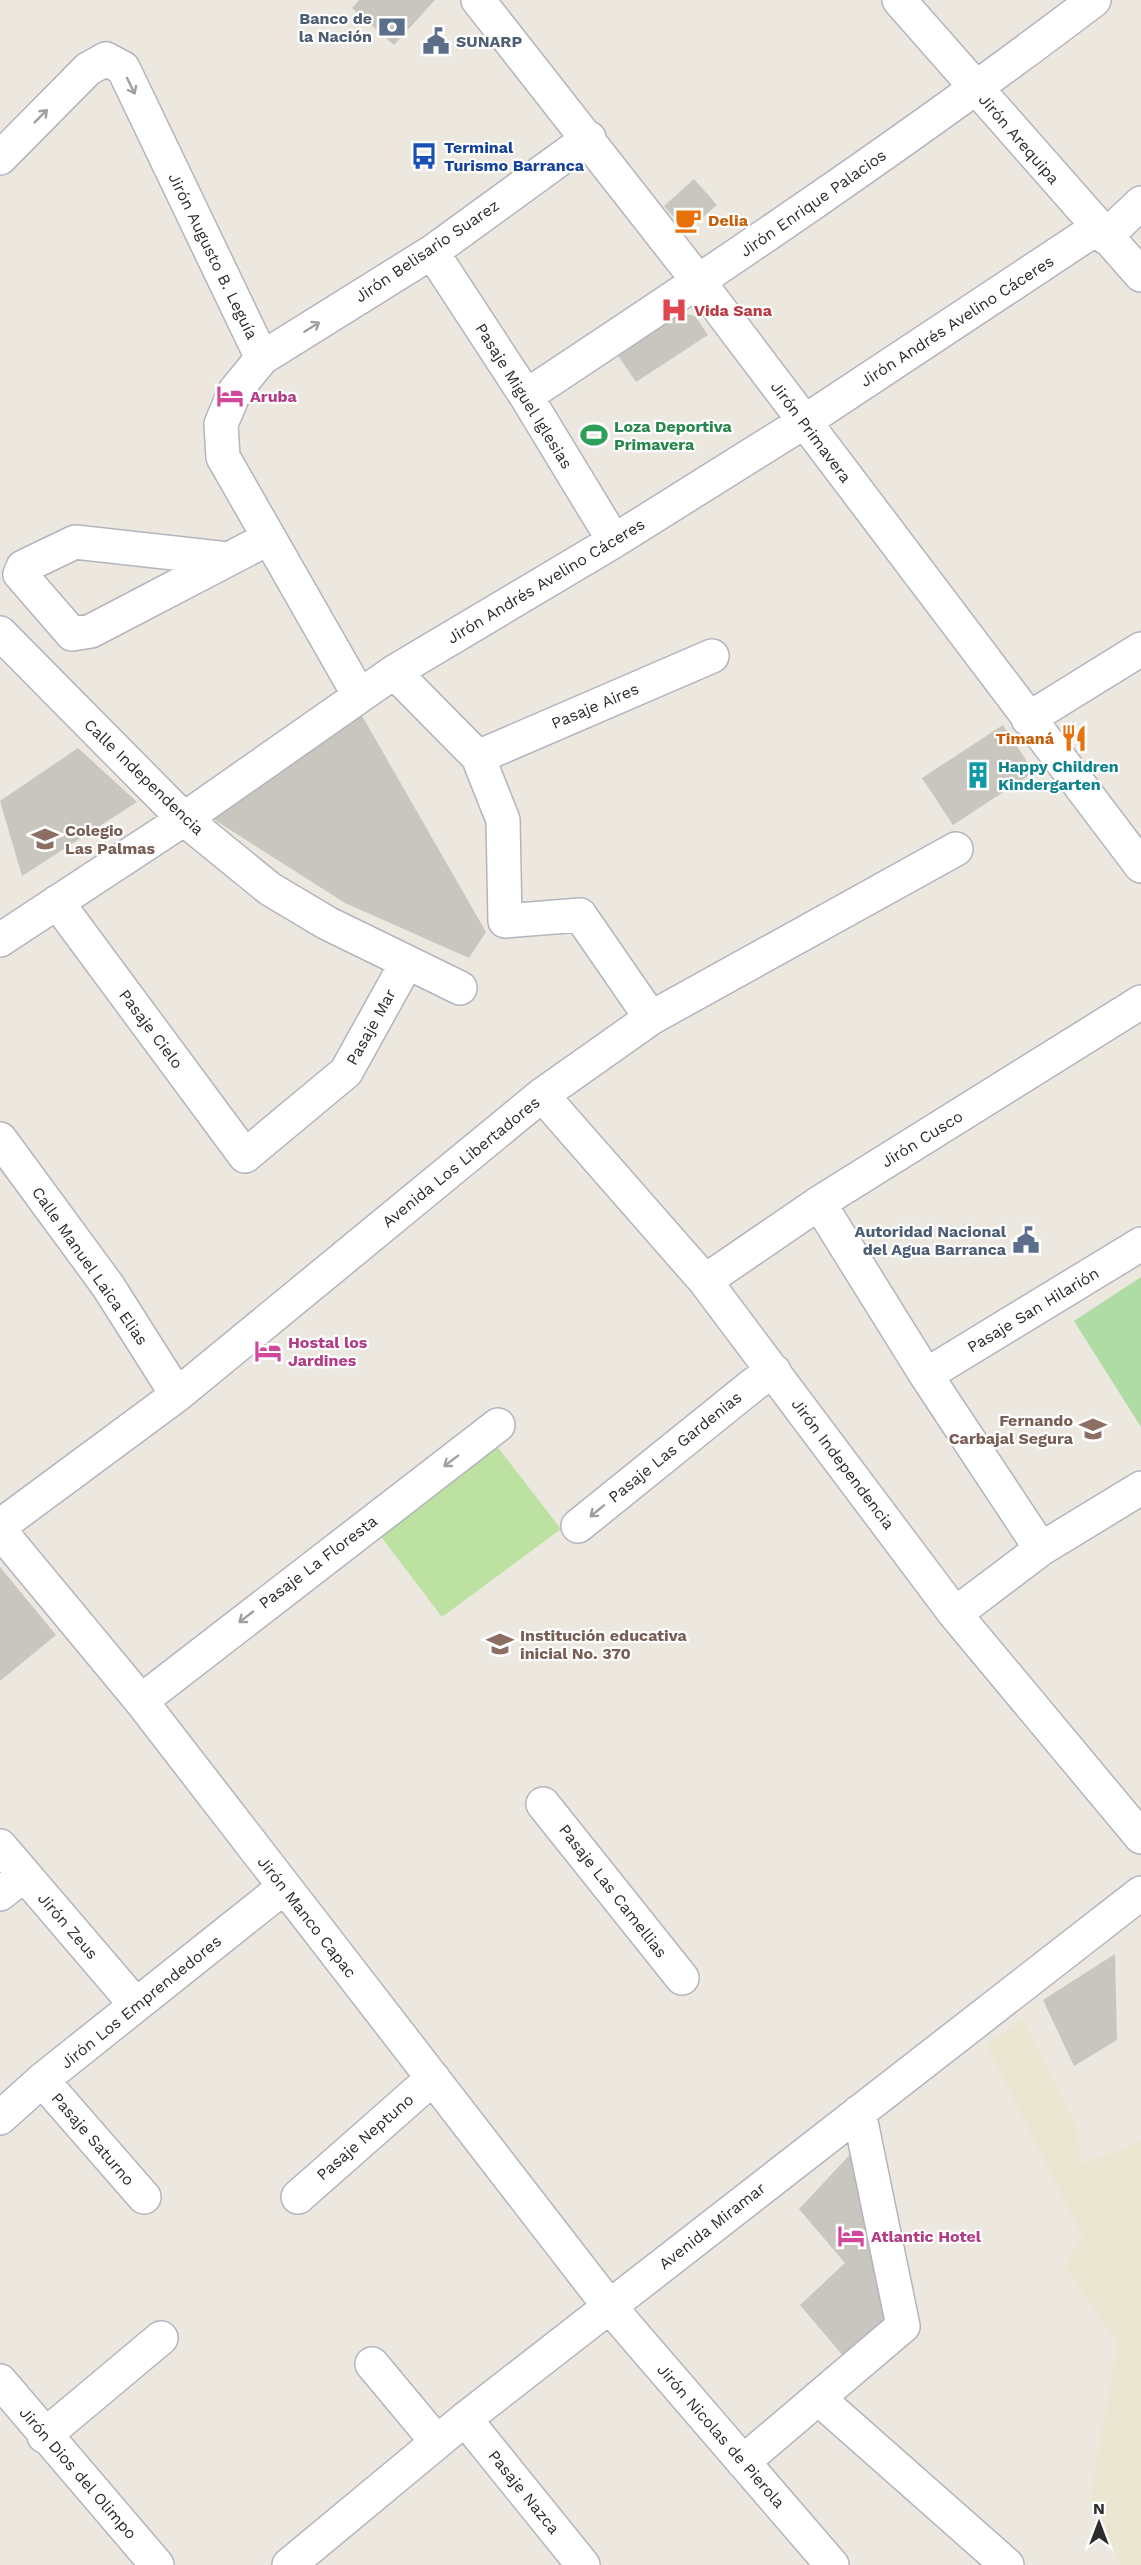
<svg xmlns="http://www.w3.org/2000/svg" width="1141" height="2565" viewBox="0 0 1141 2565" font-family="'Work Sans',sans-serif">
<style>
.education{fill:#ebe6d2}
.green{fill:#afdba4}
.pitch{fill:#bde1a1}
.building{fill:#c8c6be}
.lines{fill:none;stroke-linecap:round;stroke-linejoin:round}
.minor-casing{stroke:#b3b4be;stroke-width:36}
.minor{stroke:#fff;stroke-width:33}
.oneway{stroke:#a0a0a0}
.labels{text-anchor:middle;dominant-baseline:central;stroke-width:4.5;stroke-linejoin:round;paint-order:stroke}
.service-label{font-size:16px;font-weight:bold;fill:#4e5e75;stroke:#fff;text-anchor:end}
.street-label{font-size:16px;fill:#2c2c2c;stroke:#fff}
.transit-label{font-size:16px;font-weight:bold;fill:#164399;stroke:#fff;text-anchor:start}
.food-label{font-size:16px;font-weight:bold;fill:#c56008;stroke:#fff;text-anchor:start}
.health-label{font-size:16px;font-weight:bold;fill:#be3a42;stroke:#fff;text-anchor:start}
.hotel-label{font-size:16px;font-weight:bold;fill:#b23c85;stroke:#fff;text-anchor:start}
.leisure-label{font-size:16px;font-weight:bold;fill:#27864d;stroke:#fff;text-anchor:start}
.culture-label{font-size:16px;font-weight:bold;fill:#0d838f;stroke:#fff;text-anchor:start}
.education-label{font-size:16px;font-weight:bold;fill:#785e54;stroke:#fff;text-anchor:start}
</style>
<rect width="100%" height="100%" fill="#ece8e0"/>
<path class="education" d="M1024 2019 1077 2129 1082 2164 1141 2141V2565H1120L1090 2495 1118 2344 1064 2265 1083 2237 986 2044Z"/>
<path class="green" d="M1141 1277V1427L1074 1321Z"/>
<path class="pitch" d="M496 1445 561 1529 442 1617 379 1534Z"/>
<path class="building" d="M359 0H435L394 45 352 8Z
M694 179 717 205 695 224 681 225 664 206Z
M674 311 695 316 708 335 636 382 614 350Z
M361 714 486 932 469 958 345 903 213 819 214 803Z
M1003 725 1034 772 953 825 922 778Z
M78 748 137 802 22 876 0 801Z
M0 1567 56 1635 0 1681Z
M1115 1954 1117 2040 1074 2066 1043 2000Z
M858 2146 899 2316 850 2364 800 2305 845 2263 799 2209Z"/>
<g class="lines">
<defs>
<path id="minor" d="M478 0 699 282 1141 866
M899 0 1141 275
M0 158 88 69 106 59 123 68 262 358
M1105 237 1141 203
M432 252 526 396 614 541
M526 396C718 269 910 140 1094 0
M228 559 75 542 23 567 20 574 72 634 91 631 269 538
M0 633 184 819 270 889 327 923 460 988
M394 672 478 757 503 820 505 921 580 915 651 1018
M359 695 223 457 221 424 235 391 262 358 432 252 589 138
M1028 719 1141 649
M478 757 712 656
M57 902 245 1156 346 1072 407 962
M0 940 184 819 394 672 614 541 804 422 1097 228
M542 1095 705 1281 955 1614 1141 1837
M0 1139 108 1286 177 1395
M819 1203 926 1375 1041 1549
M705 1281 819 1203 1141 1002
M926 1375 1141 1244
M0 1526 177 1395 542 1095 651 1018 956 849
M578 1526 754 1384 774 1371
M0 1531 141 1701 609 2306 832 2565
M955 1614 1041 1549 1141 1488
M141 1701 498 1425
M543 1804 682 1978
M0 1846 136 2005
M0 1894 24 1875
M42 2080 144 2197
M0 2118 42 2080 283 1888
M298 2197 433 2078
M372 2364 437 2442
M0 2381 157 2565
M818 2398 1007 2565
M465 2419 583 2565
M44 2436 161 2338
M743 2462 903 2326 859 2112
M289 2565 465 2419 1141 1893"/>
</defs>
<use href="#minor" class="minor-casing"/>
<use href="#minor" class="minor"/>
</g>
<defs><path id="oneway-shaft" d="M-6 0H5M1.5-3L5.5 0L1.5 3" fill="none" stroke-width="1.6" stroke-linecap="round" stroke-linejoin="round" transform="scale(1.5)"/></defs>
<g class="oneway">
<use href="#oneway-shaft" transform="translate(131 86) rotate(64)"/>
<use href="#oneway-shaft" transform="translate(41 116) rotate(-45)"/>
<use href="#oneway-shaft" transform="translate(312 327) rotate(-32)"/>
<use href="#oneway-shaft" transform="translate(451 1461) rotate(143)"/>
<use href="#oneway-shaft" transform="translate(597 1511) rotate(141)"/>
<use href="#oneway-shaft" transform="translate(246 1617) rotate(142)"/>
</g>
<defs>
<symbol id="bank-bare" viewBox="-9 -9 18 18"><path d="M-6-4H6V4H-6ZM0-2.3a2.3 2.3 0 1 0 0 4.6a2.3 2.3 0 1 0 0-4.6Z" fill="#5c6f8a" stroke="#fff" stroke-width="2.5" paint-order="stroke"/></symbol>
<symbol id="civic-bare" viewBox="-9 -9 18 18"><path d="M-.6-6.5H3V-4.5H.6V-3L4-1V1h2V6H-6V1h2V-1L-.6-3ZM-1.2 2.5V6h2.4V2.5Z" fill="#5c6f8a" stroke="#fff" stroke-width="2.5" paint-order="stroke"/></symbol>
<symbol id="bus-bare" viewBox="-9 -9 18 18"><path d="M-5-6H5V4H4V6H2V4H-2V6H-4V4H-5ZM-3.5-4V0h7V-4ZM-3.5 1.2v1.5H-2V1.2ZM2 1.2v1.5H3.5V1.2Z" fill="#1a4fb4" stroke="#fff" stroke-width="2.5" paint-order="stroke"/></symbol>
<symbol id="cafe-bare" viewBox="-9 -9 18 18"><path d="M-5.5-4.5H6V0H3Q3 3.5 0 3.5H-2.5Q-5.5 3.5-5.5 0ZM3-3.2v2h1.7v-2ZM-6 4.5H4V6H-6Z" fill="#e8710a" stroke="#fff" stroke-width="2.5" paint-order="stroke"/></symbol>
<symbol id="hospital-bare" viewBox="-9 -9 18 18"><path d="M-5-5h3v3.5h4V-5h3V5h-3V1.5h-4V5h-3Z" fill="#e0444e" stroke="#fff" stroke-width="2.5" paint-order="stroke"/></symbol>
<symbol id="hotel-bare" viewBox="-9 -9 18 18"><path d="M-6-4.5h1.5V1H6V5H4.5V3h-9V5H-6ZM-4 0a1.8 1.8 0 1 1 3.6 0ZM.5 0V-2.5h3Q6-2.5 6 0Z" fill="#d1479c" stroke="#fff" stroke-width="2.5" paint-order="stroke"/></symbol>
<symbol id="stadium-bare" viewBox="-9 -9 18 18"><path d="M0-5a6.5 5 0 1 0 0 10a6.5 5 0 1 0 0-10ZM-3.5-1.8h7v3.6h-7Z" fill="#2e9e5b" stroke="#fff" stroke-width="2.5" paint-order="stroke"/></symbol>
<symbol id="restaurant-bare" viewBox="-9 -9 18 18"><path d="M-5-6h1v4h1v-4h1v4h1v-4h1v5L-1.5 .5V6h-2V.5L-5-1ZM5-6V6H3V1.5H1.5Q1.5-4 5-6Z" fill="#e8710a" stroke="#fff" stroke-width="2.5" paint-order="stroke"/></symbol>
<symbol id="building-bare" viewBox="-9 -9 18 18"><path d="M-4-6H4V6H1V3H-1V6H-4ZM-2.5-4.3h1.7v1.8h-1.7ZM.8-4.3h1.7v1.8H.8ZM-2.5-1h1.7V.8h-1.7ZM.8-1h1.7V.8H.8Z" fill="#0f9aa8" stroke="#fff" stroke-width="2.5" paint-order="stroke"/></symbol>
<symbol id="school-bare" viewBox="-9 -9 18 18"><path d="M0-5L7-2L0 1L-7-2ZM-4 1L0 2.5L4 1V4Q0 6-4 4Z" fill="#8d6e63" stroke="#fff" stroke-width="2.5" paint-order="stroke"/></symbol>
</defs>
<g fill-rule="evenodd">
<use href="#bank-bare" x="373" y="8" width="38" height="38"/>
<use href="#civic-bare" x="417" y="22" width="38" height="38"/>
<use href="#bus-bare" x="405" y="137" width="38" height="38"/>
<use href="#cafe-bare" x="669" y="201" width="38" height="38"/>
<use href="#hospital-bare" x="655" y="291" width="38" height="38"/>
<use href="#hotel-bare" x="211" y="377" width="38" height="38"/>
<use href="#stadium-bare" x="575" y="416" width="38" height="38"/>
<use href="#restaurant-bare" x="1055" y="719" width="38" height="38"/>
<use href="#building-bare" x="959" y="756" width="38" height="38"/>
<use href="#school-bare" x="26" y="820" width="38" height="38"/>
<use href="#civic-bare" x="1007" y="1221" width="38" height="38"/>
<use href="#hotel-bare" x="249" y="1332" width="38" height="38"/>
<use href="#school-bare" x="1074" y="1410" width="38" height="38"/>
<use href="#school-bare" x="481" y="1625" width="38" height="38"/>
<use href="#hotel-bare" x="832" y="2217" width="38" height="38"/>
</g>
<g class="labels">
<g class="service-label">
<text x="372" y="18">Banco de<tspan x="372" dy="18">la Nación</tspan></text>
<text x="456" y="41" text-anchor="start">SUNARP</text>
<text x="1006" y="1231">Autoridad Nacional<tspan x="1006" dy="18">del Agua Barranca</tspan></text>
</g>
<g class="street-label">
<text transform="translate(1019 139) rotate(49)">Jirón Arequipa</text>
<text transform="translate(813 203) rotate(-35)">Jirón Enrique Palacios</text>
<text transform="translate(427 251) rotate(-34)">Jirón Belisario Suarez</text>
<text transform="translate(213 256) rotate(64)">Jirón Augusto B. Leguía</text>
<text transform="translate(957 321) rotate(-33)">Jirón Andrés Avelino Cáceres</text>
<text transform="translate(524 396) rotate(58)">Pasaje Miguel Iglesias</text>
<text transform="translate(811 432) rotate(53)">Jirón Primavera</text>
<text transform="translate(546 581) rotate(-31)">Jirón Andrés Avelino Cáceres</text>
<text transform="translate(595 706) rotate(-23)">Pasaje Aires</text>
<text transform="translate(144 777) rotate(44)">Calle Independencia</text>
<text transform="translate(371 1027) rotate(-61)">Pasaje Mar</text>
<text transform="translate(151 1029) rotate(53)">Pasaje Cielo</text>
<text transform="translate(922 1139) rotate(-32)">Jirón Cusco</text>
<text transform="translate(461 1162) rotate(-39)">Avenida Los Libertadores</text>
<text transform="translate(90 1266) rotate(55)">Calle Manuel Laica Elias</text>
<text transform="translate(1033 1310) rotate(-31)">Pasaje San Hilarión</text>
<text transform="translate(675 1447) rotate(-39)">Pasaje Las Gardenias</text>
<text transform="translate(843 1464) rotate(53)">Jirón Independencia</text>
<text transform="translate(318 1562) rotate(-37)">Pasaje La Floresta</text>
<text transform="translate(613 1891) rotate(52)">Pasaje Las Camellias</text>
<text transform="translate(307 1917) rotate(52)">Jirón Manco Capac</text>
<text transform="translate(68 1926) rotate(49)">Jirón Zeus</text>
<text transform="translate(141 2002) rotate(-39)">Jirón Los Emprendedores</text>
<text transform="translate(365 2137) rotate(-41)">Pasaje Neptuno</text>
<text transform="translate(93 2139) rotate(49)">Pasaje Saturno</text>
<text transform="translate(712 2226) rotate(-38)">Avenida Miramar</text>
<text transform="translate(721 2436) rotate(49)">Jirón Nicolas de Pierola</text>
<text transform="translate(78 2473) rotate(49)">Jirón Dios del Olimpo</text>
<text transform="translate(524 2492) rotate(51)">Pasaje Nazca</text>
</g>
<g class="transit-label">
<text x="444" y="147">Terminal<tspan x="444" dy="18">Turismo Barranca</tspan></text>
</g>
<g class="food-label">
<text x="708" y="220">Delia</text>
<text x="1054" y="738" text-anchor="end">Timaná</text>
</g>
<g class="health-label">
<text x="694" y="310">Vida Sana</text>
</g>
<g class="hotel-label">
<text x="250" y="396">Aruba</text>
<text x="288" y="1342">Hostal los<tspan x="288" dy="18">Jardines</tspan></text>
<text x="871" y="2236">Atlantic Hotel</text>
</g>
<g class="leisure-label">
<text x="614" y="426">Loza Deportiva<tspan x="614" dy="18">Primavera</tspan></text>
</g>
<g class="culture-label">
<text x="998" y="766">Happy Children<tspan x="998" dy="18">Kindergarten</tspan></text>
</g>
<g class="education-label">
<text x="65" y="830">Colegio<tspan x="65" dy="18">Las Palmas</tspan></text>
<text x="1073" y="1420" text-anchor="end">Fernando<tspan x="1073" dy="18">Carbajal Segura</tspan></text>
<text x="520" y="1635">Institución educativa<tspan x="520" dy="18">inicial No. 370</tspan></text>
</g>
</g>
<g transform="translate(1099 2523)" stroke="#ffffff" stroke-width="4.5" paint-order="stroke">
<path d="M0-4.5L10 22L0 15L-10 22Z" fill="#2c2c2c"/>
<text y="-9" font-size="16" font-weight="bold" text-anchor="middle" fill="#2c2c2c">N</text>
</g>
</svg>
